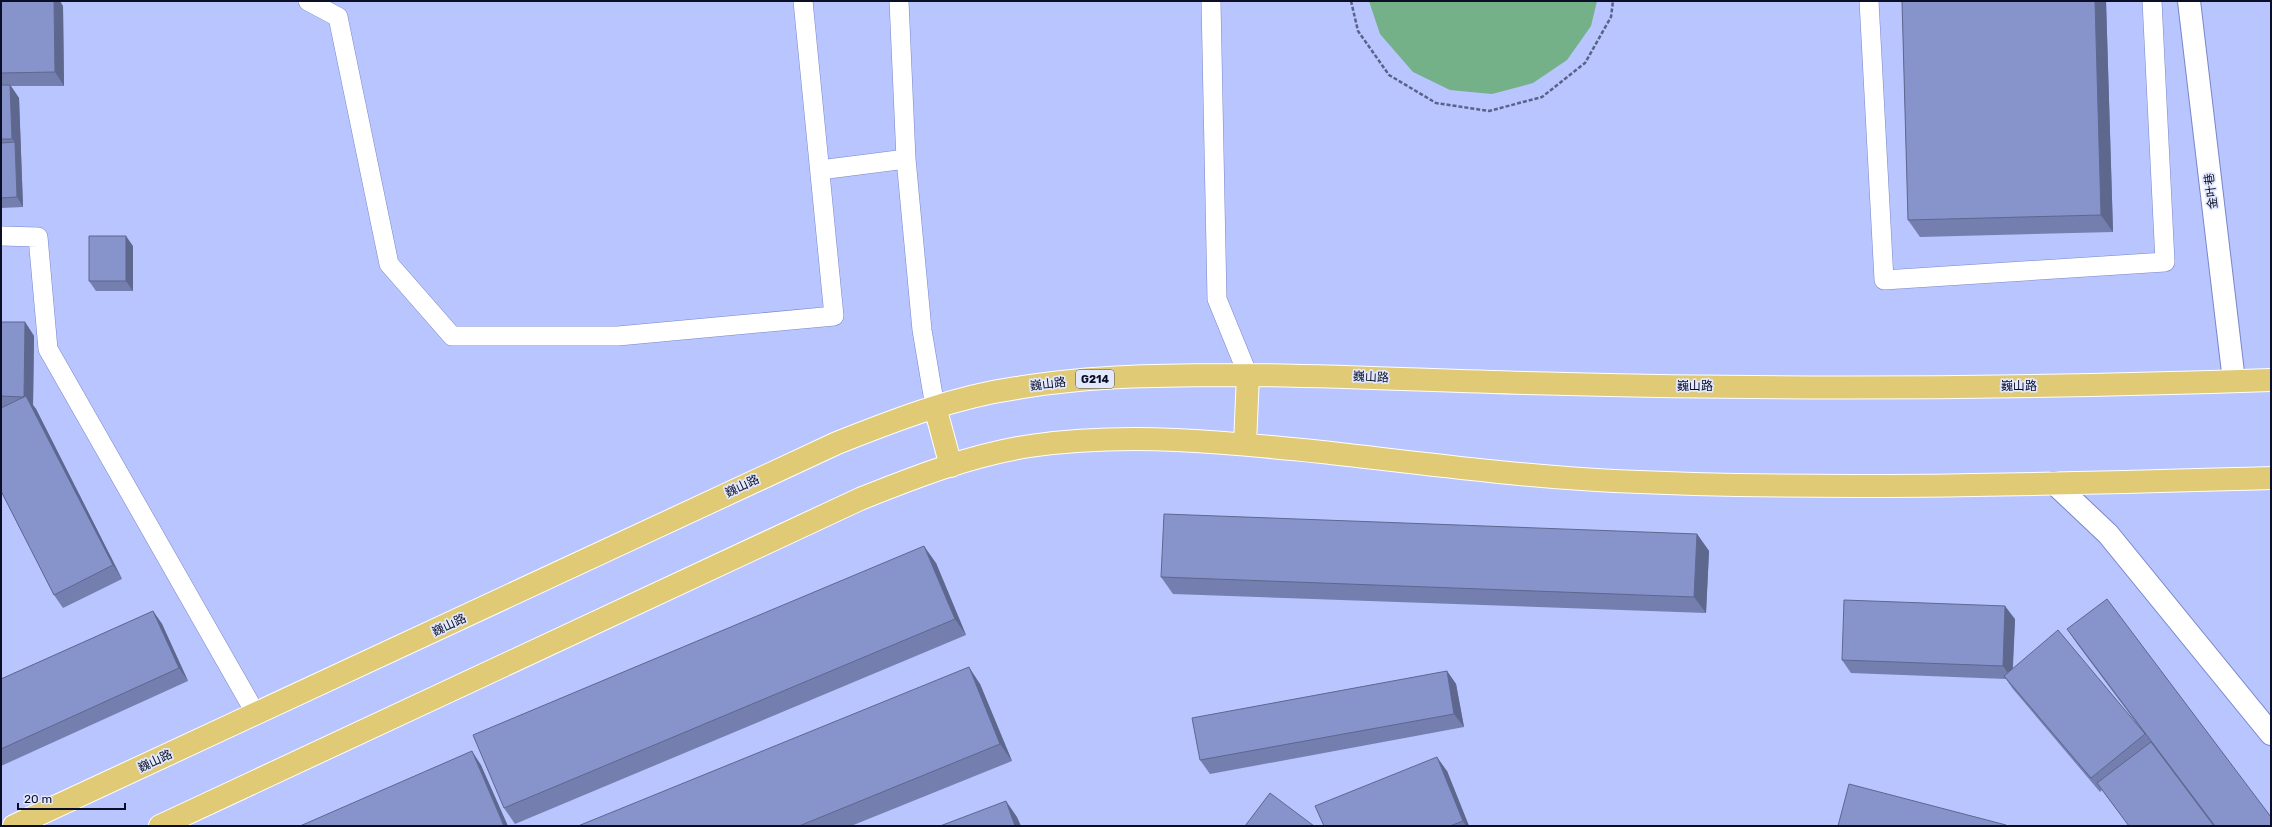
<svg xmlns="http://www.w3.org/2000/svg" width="2272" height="827" viewBox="0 0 2272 827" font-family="Rubik,'Noto Sans SC',sans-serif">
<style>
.water{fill:#74b088}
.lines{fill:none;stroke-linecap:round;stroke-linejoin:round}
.service-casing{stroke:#7986ca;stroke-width:20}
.minor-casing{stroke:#7986ca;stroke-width:24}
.trunk-casing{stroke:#fff;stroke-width:24}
.path{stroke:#5a628a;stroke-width:2.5;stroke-dasharray:4 2;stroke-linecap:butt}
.service{stroke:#fff;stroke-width:19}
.minor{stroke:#fff;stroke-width:22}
.trunk{stroke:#e0ca76;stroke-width:22}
.wall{fill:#747eaf}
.shaded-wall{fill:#5e678e}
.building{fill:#8793cb;stroke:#5e678e}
.labels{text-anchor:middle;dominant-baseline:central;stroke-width:3.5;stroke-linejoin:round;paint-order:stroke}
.shield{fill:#e2e8fe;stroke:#4b4f68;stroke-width:1}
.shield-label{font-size:11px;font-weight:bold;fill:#0a0e27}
.street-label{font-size:12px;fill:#0a0e27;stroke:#e2e8fe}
</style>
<rect width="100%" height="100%" fill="#b8c5fe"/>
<path class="water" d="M1369 1H1597L1591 26 1567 60 1533 83 1492 94 1450 90 1413 72 1380 34Z"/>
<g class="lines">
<defs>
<path id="service" d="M308 1 338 17 389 264 452 336H618L834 316 803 1
M899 1 906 159 922 330 935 407
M1211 1 1217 299 1248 375
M1869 1 1884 280 2165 262 2152 1
M820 170 906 159
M1 236 38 237 48 349 256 714"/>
<path id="minor" d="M2189 1 2234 381
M2054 483 2108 534 2271 734"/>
<path id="trunk" d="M935 407 951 466
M1245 444 1248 375
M14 826 837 443C895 420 954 397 1017 388 1093 375 1171 375 1248 375 1355 376 1461 382 1567 384 1802 390 2037 388 2271 380
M160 826 860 499C915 477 971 455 1030 446 1128 432 1225 442 1322 452 1419 463 1516 476 1614 481 1832 491 2052 484 2271 478"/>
</defs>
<use href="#service" class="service-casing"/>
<use href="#minor" class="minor-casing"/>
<use href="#trunk" class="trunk-casing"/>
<path class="path" d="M1351 1 1358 31 1389 75 1436 103 1489 111 1542 97 1585 63 1611 17 1613 1"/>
<use href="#service" class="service"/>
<use href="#minor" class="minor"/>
<use href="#trunk" class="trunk"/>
</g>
<path class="wall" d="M1 1 63 6 64 86H11L19 98 23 207 1 208Z
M1902 1H2106L2113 232 1920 237 1908 220Z
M133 246V291H96L89 281Z
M1 322H25L34 336 33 405 36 409 122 579 63 608 54 595 1 491Z
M1697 534 1709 551 1706 613 1173 594 1161 577Z
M936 563 966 635 515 824 504 808Z
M153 611 162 624 188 681 1 766V679Z
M2015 619 2013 668 2140 728 2078 645 2067 629 2271 826H2129L2102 790 2100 792 2013 689 2006 679 1851 673 1842 660Z
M1447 671 1456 684 1464 727 1210 774 1200 760Z
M980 684 1012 761 851 826H578Z
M1447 771 1469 826H1324Z"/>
<path class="shaded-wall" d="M54 1H60L63 6 64 86 55 72Z
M2095 1H2106L2113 232 2101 215Z
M10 85 19 98 23 207 17 197 15 142 12 139Z
M126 236 133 246V291L126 281Z
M25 322 34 336 33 405 36 409 122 579 113 565 24 397Z
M1697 534 1709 551 1706 613 1694 597Z
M924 546 936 563 966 635 955 619Z
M2005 606 2015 619 2012 679 2003 666Z
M153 611 162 624 188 681 179 668Z
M969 667 980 684 1012 761 1000 744Z
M1447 671 1456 684 1464 727 1454 714Z
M472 751 481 765 508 826H504Z
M1437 757 1447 771 1469 826H1466L1463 821Z
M1006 801 1017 817 1021 826H1015Z"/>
<path class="building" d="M1 1H54L55 72 1 73Z
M1902 1H2095L2101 215 1908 220Z
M1 85H10L12 139H1Z
M15 142 17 197 1 198V143Z
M89 236H126V281H89Z
M1 322H25L24 397 1 396Z
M26 396 113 565 54 595 1 491V408Z
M1164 514 1697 534 1694 597 1161 577Z
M924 546 955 619 504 808 473 735Z
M2107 599 2271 817V826H2215L2067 629Z
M1844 600 2005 606 2003 666 1842 660Z
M153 611 179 668 1 749V679Z
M2058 630 2145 734 2091 778 2004 676Z
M969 667 1000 744 799 826H578Z
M1447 671 1454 714 1200 760 1192 718Z
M2151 742 2214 826H2129L2097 783Z
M472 751 504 826H300Z
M1437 757 1463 821 1450 826H1324L1315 806Z
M1849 784 2006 825V826H1838Z
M1270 793 1314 826H1245Z
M1006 801 1015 826H940Z"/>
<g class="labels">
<rect class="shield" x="1076" y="370" width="38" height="18" rx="3"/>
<g class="shield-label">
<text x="1095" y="379">G214</text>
</g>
<g class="street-label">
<text transform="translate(2211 191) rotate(-97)">金叶巷</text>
<text transform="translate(1371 377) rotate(2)">巍山路</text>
<text transform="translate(1048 384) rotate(-7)">巍山路</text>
<text x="1695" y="386">巍山路</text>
<text x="2019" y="386">巍山路</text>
<text transform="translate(742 486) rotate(-25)">巍山路</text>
<text transform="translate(449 625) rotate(-25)">巍山路</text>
<text transform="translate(155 761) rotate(-25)">巍山路</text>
</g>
</g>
<rect width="2272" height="827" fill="none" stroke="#0a0e27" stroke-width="4"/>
<path d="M18 803v6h107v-6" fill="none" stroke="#0a0e27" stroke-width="2"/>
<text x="24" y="803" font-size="12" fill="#0a0e27" stroke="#e2e8fe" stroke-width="3" paint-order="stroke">20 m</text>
</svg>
